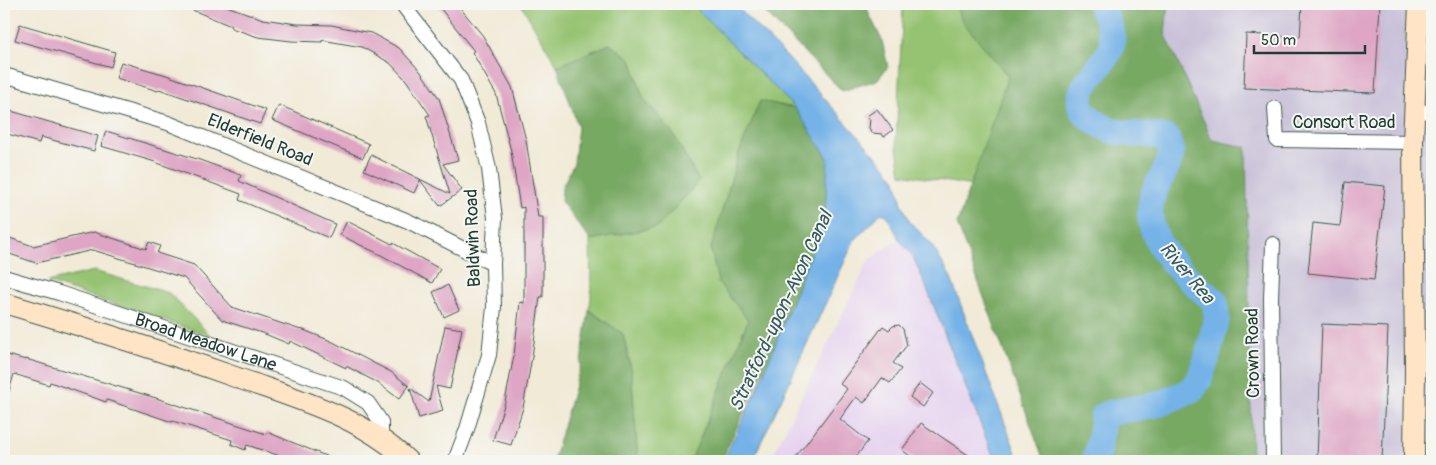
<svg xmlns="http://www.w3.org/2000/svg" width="1436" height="465" viewBox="0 0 1436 465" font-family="Pangolin,sans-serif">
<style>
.built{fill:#e6d3f0}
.industrial{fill:#c8c0d8}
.green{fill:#95c371;stroke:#5a8052}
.forest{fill:#78a963;stroke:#4c734c}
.water{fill:#74b2e7;stroke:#4a788e}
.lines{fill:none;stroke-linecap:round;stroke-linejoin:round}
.river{stroke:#74b2e7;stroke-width:26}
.building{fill:#dea5c4}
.street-casing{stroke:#3e574c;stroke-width:16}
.secondary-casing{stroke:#3e574c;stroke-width:22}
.street{stroke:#fff;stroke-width:14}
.secondary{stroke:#ffe4c6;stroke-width:20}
.labels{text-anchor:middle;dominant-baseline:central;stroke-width:4;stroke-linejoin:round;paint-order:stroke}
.street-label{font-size:18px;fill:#1f3d34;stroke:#f6f6f2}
.water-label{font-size:19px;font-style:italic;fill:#345a61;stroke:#f6f6f2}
</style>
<rect width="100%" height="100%" fill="#f6f6f2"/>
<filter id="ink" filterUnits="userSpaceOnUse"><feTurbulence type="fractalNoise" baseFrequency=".02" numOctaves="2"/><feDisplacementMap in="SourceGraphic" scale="10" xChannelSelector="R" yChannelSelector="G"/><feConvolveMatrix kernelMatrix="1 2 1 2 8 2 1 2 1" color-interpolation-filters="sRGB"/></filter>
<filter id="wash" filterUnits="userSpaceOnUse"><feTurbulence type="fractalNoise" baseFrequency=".0096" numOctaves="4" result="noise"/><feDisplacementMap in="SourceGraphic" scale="20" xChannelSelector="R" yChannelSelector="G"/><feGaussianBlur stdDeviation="1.12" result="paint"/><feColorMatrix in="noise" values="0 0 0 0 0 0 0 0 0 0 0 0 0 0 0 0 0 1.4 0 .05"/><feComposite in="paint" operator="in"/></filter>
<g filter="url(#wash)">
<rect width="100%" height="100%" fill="#f1ead7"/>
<path class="built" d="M899 239 912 255 923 279 995 461H770L869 260Z"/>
<path class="industrial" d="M1168 4H1432V461H1252L1246 147 1212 140 1165 33Z"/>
<path class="green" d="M521 4H692L795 108 760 101 739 153 711 249 718 282 748 320 691 461H638L631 369 623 334 589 310 591 298 590 240 657 227 672 132 643 98 631 59 610 44 557 66Z
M903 4H1135L1039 197 901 174 896 141Z
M94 271 169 293 211 336 47 282Z"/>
<path class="forest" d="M757 4H868V12L882 40 888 67 877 80 842 91Z
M956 4H1168L1165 33 1212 140 1246 147 1252 461H1044L957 224 1008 76 962 21Z
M610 44 631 59 643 98 672 132 699 181 658 227 590 240 561 201 562 187 574 163 578 126 557 66Z
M760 101 795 108 828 158 825 217 771 354 721 461H691L748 320 718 282 711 249 739 153Z
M589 310 623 334 631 369 638 461H553L580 368Z"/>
<path class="water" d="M692 4H734L787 57 885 166 896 180 902 204 910 222 931 244 950 276 1019 461H995L923 279 912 255 899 239 887 215 881 213 854 241 783 396 752 461H723L760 383 825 217 828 158 795 108Z"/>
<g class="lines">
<path class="river" d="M1094 461C1101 447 1100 432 1103 416L1113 412 1160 404 1193 389 1199 380 1207 358 1217 318 1215 301C1184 276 1136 237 1154 192 1159 179 1172 164 1171 149 1170 146 1168 142 1167 138 1149 134 1131 135 1113 131 1105 129 1097 123 1090 118 1060 93 1106 71 1112 44 1114 31 1105 15 1100 4"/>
</g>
<g id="blocks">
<path class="building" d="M178 4H221L263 19 297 24 331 25 371 33 399 48 420 71 439 98 458 160 443 164 462 190 440 206 420 180 414 193 364 170 371 155 450 194 426 116 430 115 406 80 390 63 362 47 322 40V42L291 41 258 37 231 28V26Z
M437 4H457L483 36 512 87 526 140 538 217H543V297H540L532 357 523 408 511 445 493 440 505 402 514 355 520 302 524 303V207L520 208 511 151 496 94 472 52 474 51Z
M1302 4H1380L1375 93 1244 88 1246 34 1300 37Z
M20 24 115 52 111 67 15 40Z
M121 62 163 74 266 110 260 124 159 89 158 91 116 78Z
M279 105 369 144 363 158 272 120Z
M4 109 98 136 94 151 41 137 39 143 4 133Z
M877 109 893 130 884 137 882 134 872 133 869 128 870 119 867 116Z
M106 131 197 159 241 175 239 181 335 224 329 238 239 200 241 194 152 161 101 146Z
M1345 182 1385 186 1374 280 1308 273 1313 223 1340 226Z
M347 221 392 244 393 243 440 269 432 283 381 255 340 235Z
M94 232 146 249 149 242 160 246 157 253 194 265 232 307 301 330V329L331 341 391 372 409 386 399 399 378 383 346 366V368L290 341 289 344 265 334 222 320 184 278 93 250 36 263 4 252 7 237 33 246Z
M448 285 459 310 444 317 433 292Z
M1322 324 1388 327 1382 461H1317Z
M899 325 903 329 907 345 893 363 901 369 890 383 882 378 864 403 856 397 840 419 868 441 853 461H793L847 389 840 384 883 326 889 330 893 326Z
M445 326 462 329 450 389 436 386 443 411 419 418 410 388 429 402Z
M4 354 26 360V359L156 398 266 434 267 432 338 461H295L247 445 245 450 231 444 232 440 173 421 172 422 107 400 106 402 50 382 49 385 14 374 7 398 4 397Z
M920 383 933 393 923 407 910 397Z
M921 423 977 461H917L902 450Z"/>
</g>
</g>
<g filter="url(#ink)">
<use href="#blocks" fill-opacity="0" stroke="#3e574c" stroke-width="1"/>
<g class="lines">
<defs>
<g id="street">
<path d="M402 4 461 80 478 123 489 169 495 218 493 264 494 307 489 355 467 429 455 461"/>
<path d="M4 75 168 123 408 221 493 264"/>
<path d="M1275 108 1277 140 1413 142"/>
<path d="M1415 111 1432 112"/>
<path d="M1273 244 1271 298 1273 461"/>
<path id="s1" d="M4 277 59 293 344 388 368 403 381 422V438"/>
</g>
<path id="secondary" d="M4 303C82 326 159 350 235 377 296 399 361 416 408 461
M1414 461 1415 369 1413 142 1419 4"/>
</defs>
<use href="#street" class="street-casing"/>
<use href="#secondary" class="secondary-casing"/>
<use href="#street" class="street"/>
<use href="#secondary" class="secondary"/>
</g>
</g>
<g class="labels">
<g class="street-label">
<text x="1344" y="122">Consort Road</text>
<text transform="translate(260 140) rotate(22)">Elderfield Road</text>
<text transform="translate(473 238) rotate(-92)">Baldwin Road</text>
<text stroke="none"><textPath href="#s1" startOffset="212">Broad Meadow Lane</textPath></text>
<text transform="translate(1253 353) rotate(-91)">Crown Road</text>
</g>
<g class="water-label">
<text transform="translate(1187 273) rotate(50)">River Rea</text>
<text transform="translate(781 311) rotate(-65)">Stratford-upon-Avon Canal</text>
</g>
</g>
<rect width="1436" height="465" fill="none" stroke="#f6f6f2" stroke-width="20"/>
<path d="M1254 45v8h111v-8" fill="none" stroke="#1f3d34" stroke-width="2.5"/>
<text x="1261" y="45" font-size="15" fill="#1f3d34" stroke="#f6f6f2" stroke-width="4" paint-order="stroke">50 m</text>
</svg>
